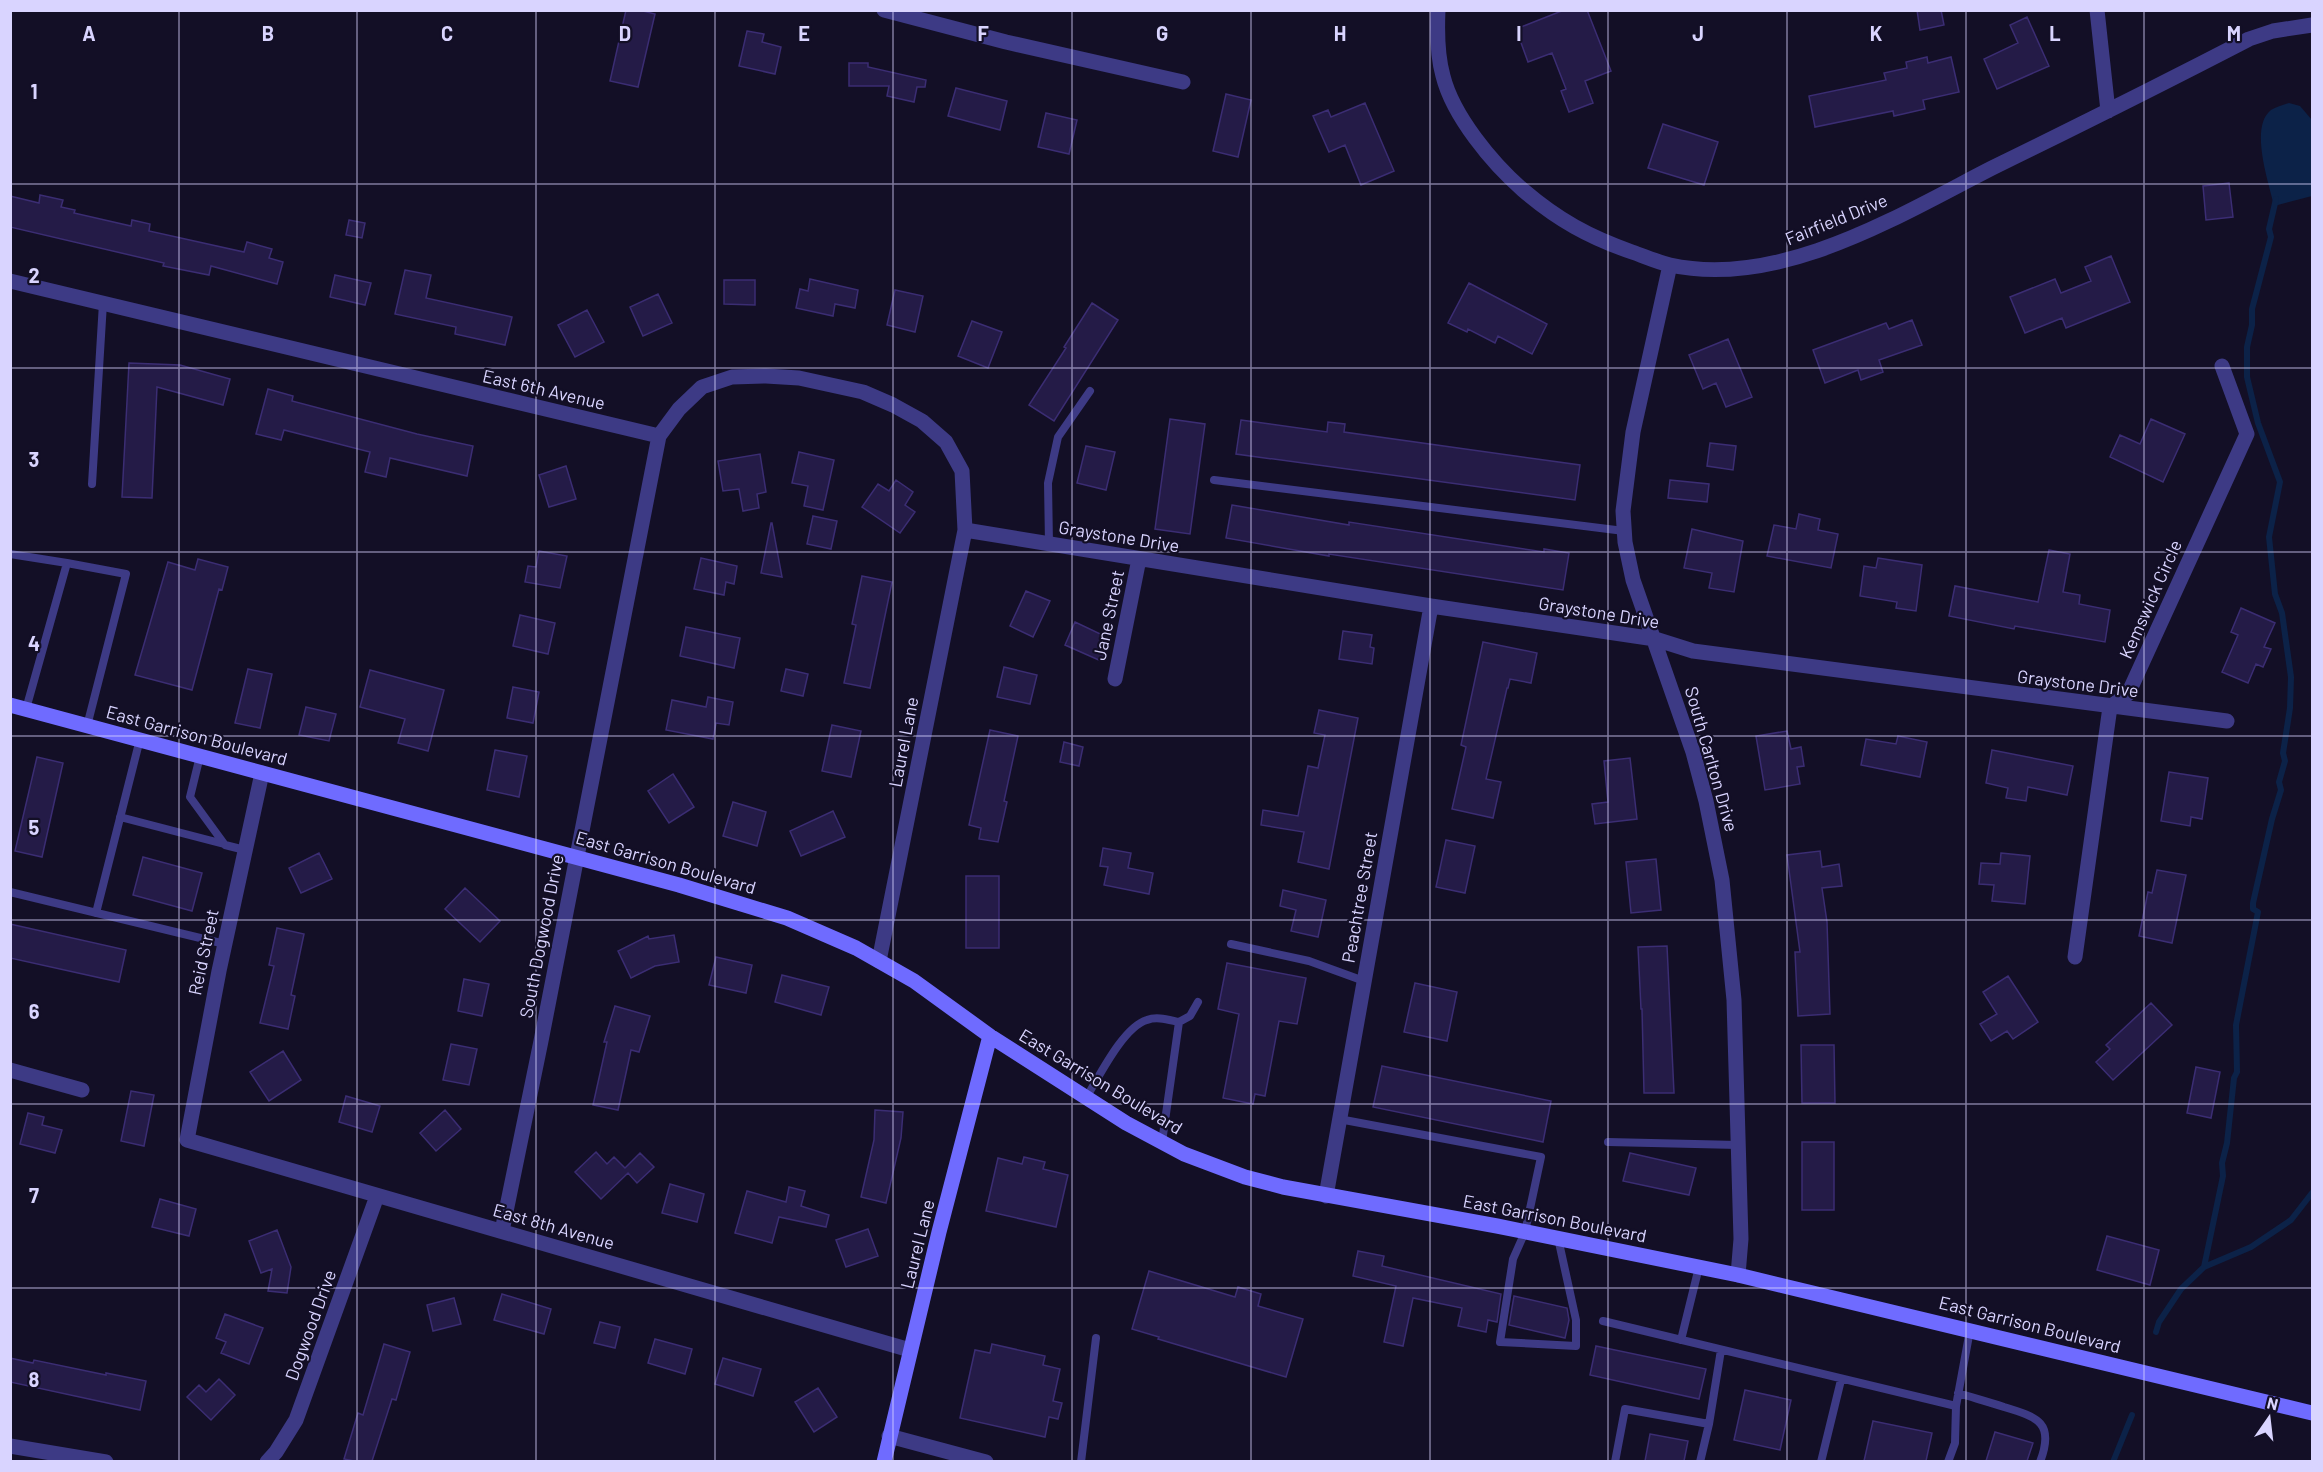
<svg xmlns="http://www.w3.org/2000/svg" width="2323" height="1472" viewBox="0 0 2323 1472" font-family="Barlow,sans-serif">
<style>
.water{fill:#0c2248}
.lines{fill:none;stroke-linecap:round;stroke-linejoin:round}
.stream{stroke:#0c2248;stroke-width:6}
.building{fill:#241b47;stroke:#3b2d73;stroke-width:1.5}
.lane{stroke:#3d3a85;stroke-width:8}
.street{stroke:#3d3a85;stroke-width:15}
.secondary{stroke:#6f6bff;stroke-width:15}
.grid{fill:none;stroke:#d9d4ff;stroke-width:1.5;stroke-opacity:0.55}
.labels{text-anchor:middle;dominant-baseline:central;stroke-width:4.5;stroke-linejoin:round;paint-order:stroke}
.street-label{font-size:18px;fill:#d9d4ff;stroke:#130f26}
.grid-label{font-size:20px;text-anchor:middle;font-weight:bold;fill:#d9d4ff;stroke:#130f26;stroke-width:4.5;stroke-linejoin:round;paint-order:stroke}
</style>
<rect width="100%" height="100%" fill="#130f26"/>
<path class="water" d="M2289 103 2300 106 2312 120V196L2274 206C2269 183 2249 127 2271 110 2276 107 2283 105 2289 103Z"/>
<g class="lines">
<path class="stream" d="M2204 1267 2223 1176 2222 1163 2227 1143 2234 1078 2237 1072 2236 1025 2258 912 2253 909V903L2272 819 2281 790 2279 782 2285 761 2283 753 2290 708 2291 677 2282 613 2275 594 2269 537 2280 482 2258 423 2247 377V347L2252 325V309L2271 237 2269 229 2276 199
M2156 1332 2159 1322 2181 1289 2204 1267 2251 1247 2291 1220 2312 1193
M2113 1462 2132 1415"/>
</g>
<path class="building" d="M626 10H639L655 14 638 87 610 81Z
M1564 10H1587L1611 71 1585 81 1593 103 1569 112 1561 91 1566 89 1552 53 1528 62 1516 29Z
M1917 10H1941L1944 25 1920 30Z
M2027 17 2049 66 1997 89 1984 59 2018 43 2010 25Z
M747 31 764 34 762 42 781 47 775 74 739 66Z
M1927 57 1928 63 1951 57 1959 92 1923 100 1925 109 1894 116 1893 111 1815 127 1809 96 1886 80 1884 73 1907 68 1906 62Z
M849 63H868V67L926 80 925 87H917L914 102 887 96 889 86H849Z
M956 88 1007 101 1000 130 948 116Z
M1226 94 1251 100 1238 157 1213 151Z
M1365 103 1394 171 1361 185 1345 145 1329 152 1313 116 1328 110 1331 117Z
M1046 113 1077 120 1069 154 1038 147Z
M1663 124 1718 142 1704 185 1648 168Z
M2229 183 2233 217 2206 220 2203 186Z
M40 195 63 200 61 207 75 210 74 213 131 226 132 220 150 224 149 231 244 252 247 242 272 249 269 258 283 262 277 284 211 266 209 275 163 266 164 263 10 227V196L39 203Z
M349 220 365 223 362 238 346 235Z
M2111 256 2130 302 2066 328 2062 318 2025 333 2010 297 2055 279 2061 293 2091 281 2085 267Z
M405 270 431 275 426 298 512 317 505 345 455 334 456 327 395 314Z
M335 275 371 283 365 305 330 297Z
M810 279 858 290 855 308 835 304 833 316 796 308 800 289 808 291Z
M724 280H755V305L724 304Z
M1469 283 1547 324 1532 354 1498 336 1495 343 1468 329 1467 332 1448 323Z
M895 290 923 296 915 332 887 325Z
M658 294 672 323 643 336 630 307Z
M1092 303 1118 320 1054 421 1029 405 1066 348 1064 347Z
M587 310 604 342 575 357 558 325Z
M1912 320 1922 345 1879 360 1883 372 1861 380 1858 370 1825 383 1813 350 1886 323 1889 329Z
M972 321 1002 332 988 368 958 356Z
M1728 339 1752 397 1726 407 1716 383 1703 389 1689 355Z
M129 363 180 365 230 379 223 405 157 387 152 498 122 497Z
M268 389 293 396 292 401 417 434 473 446 467 476 390 458 386 477 365 472 370 452 284 430 281 440 256 434Z
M1170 419 1205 424 1190 534 1155 529Z
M2151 419 2185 434 2163 482 2110 457 2120 435 2140 444Z
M1241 420 1327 432 1328 422 1345 424 1344 432 1580 465 1575 500 1236 454Z
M1710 443 1736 446 1733 470 1707 466Z
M1086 446 1115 452 1106 490 1077 483Z
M799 452 834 460 823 510 804 506 808 486 792 483Z
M760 454 766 492 757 494 759 508 743 511 739 489 723 491 718 461Z
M566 466 576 499 549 507 539 475Z
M896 480 913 492 905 505 915 512 900 533 862 507 878 484 889 491Z
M1670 480 1709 484 1707 502 1668 498Z
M1232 505 1349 525V522L1544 552V549L1569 553 1563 590 1329 554V556L1226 538Z
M1799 514 1820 519 1818 530 1838 534 1831 568 1767 556 1774 525 1796 529Z
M813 516 837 521 831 549 807 544Z
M771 523H772L782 577 761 573Z
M1692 529 1743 541 1734 592 1709 588 1712 573 1684 568Z
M2049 550 2070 554 2063 592 2080 595 2079 604 2110 610 2105 642 2015 626 2014 629 1949 616 1955 586 2038 602Z
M539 551 567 556 560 588 525 582 528 566 536 567Z
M701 558 737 566 734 584 726 582 724 595 694 589Z
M1878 558 1922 565 1916 611 1896 608 1897 602 1860 596 1864 566 1876 568Z
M198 559 228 567 222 590 219 589 192 690 135 675 168 562 195 570Z
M862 576 892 582 870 688 844 683 856 625 852 624Z
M1026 591 1050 601 1033 637 1010 626Z
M2241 608 2275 623 2264 647 2271 649 2263 667 2256 664 2248 683 2222 672 2238 635 2231 632Z
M520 615 555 623 548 654 513 646Z
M1075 622 1111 639 1101 661 1065 645Z
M686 627 740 638 734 668 680 656Z
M1343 631 1372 635 1370 647 1374 648 1372 664 1339 659Z
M1483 642 1537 653 1531 683 1510 679 1508 688H1507L1486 779 1501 782 1493 818 1452 809 1466 747 1461 745Z
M1004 667 1037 675 1030 704 997 697Z
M248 669 272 674 260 728 235 723Z
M786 669 808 674 803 696 781 691Z
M370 670 444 690 428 751 398 743 405 719 360 707Z
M513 687 539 692 533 723 507 718Z
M708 697 733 702 729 725 716 723 713 739 666 730 672 700 706 707Z
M306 707 336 714 329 741 299 735Z
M1319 710 1358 718 1329 869 1298 862 1304 832 1261 825 1263 810 1298 816 1308 766 1318 768 1325 735 1314 733Z
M832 725 861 731 851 777 822 771Z
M990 730 1018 736 1004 801 1007 802 998 842 979 839 981 828 969 825Z
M1787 731 1791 749 1801 747 1804 766 1797 767 1800 784 1765 790 1756 736Z
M1898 736 1927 742 1920 777 1861 765 1866 739 1896 744Z
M1064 742 1083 747 1079 766 1060 762Z
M495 750 527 756 519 797 487 790Z
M1992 750 2073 766 2067 795 2028 787 2026 801 2006 798 2008 788 1986 783Z
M37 757 63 763 42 857 15 851Z
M1630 758 1637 819 1595 824 1592 804 1608 802 1604 761Z
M2169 772 2208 778 2202 819 2191 817 2190 826 2161 821Z
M673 774 694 807 669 823 648 791Z
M733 802 766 812 757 846 723 836Z
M833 811 845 837 801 856 790 831Z
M1446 840 1475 846 1465 893 1436 887Z
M1103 848 1131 853 1128 868 1153 873 1149 894 1104 885 1108 867 1100 866Z
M1820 851 1822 867 1839 864 1842 886 1822 888 1827 922 1830 1014 1798 1016 1795 952H1800L1787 855Z
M319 853 332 879 301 893 289 868Z
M2001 853 2030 856 2025 904 1992 901 1994 885 1979 884 1981 863 2000 864Z
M143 857 202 873 192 911 133 895Z
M1656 859 1661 910 1631 913 1626 862Z
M2157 870 2186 875 2172 943 2139 936 2148 892 2152 893Z
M966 876H999V948H966Z
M465 888 500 921 480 942 445 909Z
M1283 890 1326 900 1318 937 1291 931 1296 910 1280 906Z
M10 924 126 950 119 982 10 958Z
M277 928 304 934 291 995 295 996 288 1029 260 1023 274 966 269 965Z
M674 935 679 962 655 966 631 978 618 951 648 936 649 939Z
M1667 946 1674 1093H1644L1642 1009H1641L1638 947Z
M716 957 752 965 746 993 709 985Z
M1227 963 1306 978 1297 1024 1279 1021 1265 1096 1255 1094 1253 1104 1223 1098 1239 1014 1218 1009Z
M782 975 829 987 821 1015 775 1002Z
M2008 976 2038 1022 2013 1039 2007 1031 1991 1041 1980 1024 1997 1014 1983 992Z
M464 979 489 984 482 1016 458 1011Z
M1415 983 1457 992 1447 1041 1404 1032Z
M2151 1003 2172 1025 2113 1080 2096 1062 2110 1049 2106 1045Z
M615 1006 650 1016 639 1052 631 1050 618 1110 593 1105 607 1042H604Z
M451 1044 477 1049 469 1085 443 1080Z
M1801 1045H1834L1835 1103H1802Z
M283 1051 301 1080 269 1101 250 1072Z
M1382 1066 1551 1101 1543 1142 1373 1107Z
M2196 1067 2220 1072 2211 1118 2187 1113Z
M131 1091 154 1095 144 1146 121 1141Z
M346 1096 380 1106 372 1132 339 1122Z
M445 1110 461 1129 436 1151 420 1133Z
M875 1110 903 1112 901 1138 886 1203 861 1197 874 1140Z
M28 1113 44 1117 42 1125 62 1130 55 1153 20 1144Z
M1802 1142H1834V1210H1802Z
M596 1152 607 1164 614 1157 625 1168 640 1153 654 1167 637 1183 628 1173 601 1199 575 1172Z
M1630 1153 1696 1168 1689 1195 1623 1181Z
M1024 1157 1045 1162 1043 1169 1068 1175 1056 1227 986 1211 998 1158 1022 1164Z
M670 1184 704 1194 697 1222 662 1213Z
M789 1187 805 1191 801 1206 829 1215 826 1227 779 1217 772 1243 735 1233 747 1191 786 1202Z
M160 1199 196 1209 189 1236 152 1227Z
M868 1229 878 1256 846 1267 836 1240Z
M277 1230 291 1267 287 1293 268 1291 272 1269 261 1273 249 1241Z
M2107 1236 2159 1250 2150 1285 2097 1270Z
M1358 1251 1384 1256 1382 1266 1501 1294 1497 1322 1488 1320 1486 1332 1458 1326 1462 1308 1413 1298 1403 1346 1384 1342 1396 1286 1353 1276Z
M1149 1271 1235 1297 1238 1287 1261 1294 1258 1306 1303 1319 1286 1377 1158 1339 1159 1337 1132 1329Z
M502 1294 551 1309 544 1334 494 1320Z
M1514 1296 1567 1308 1569 1320 1565 1338 1509 1325Z
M454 1298 461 1324 433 1331 427 1305Z
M225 1314 263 1328 249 1364 221 1353 226 1342 216 1338Z
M600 1322 620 1327 615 1348 594 1343Z
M655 1339 692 1349 685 1374 648 1363Z
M384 1344 410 1352 396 1400 392 1399 372 1461H354L344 1459 358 1413 363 1415Z
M992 1344 1045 1356 1043 1365 1060 1369 1053 1401 1062 1403 1058 1419 1049 1417 1045 1437 960 1418 975 1350 990 1353Z
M1596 1346 1706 1369 1699 1399 1590 1375Z
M10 1358 33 1363 34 1360 106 1375V1373L146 1381 140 1410 10 1382Z
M723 1358 761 1369 753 1396 715 1384Z
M219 1379 235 1395 211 1420 187 1397 199 1385 206 1392Z
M818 1388 837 1417 814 1432 795 1402Z
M1745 1390 1791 1400 1780 1450 1734 1440Z
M1873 1421 1932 1433 1926 1461H1864Z
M1995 1432 2033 1443 2027 1461H1986Z
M1650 1434 1688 1441 1684 1461H1645Z"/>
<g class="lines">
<path class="lane" d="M1214 480 1624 531
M92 484 103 303
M1049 544 1048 483 1058 437 1090 391
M10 554 67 563
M26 709 67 563 126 574 87 726
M200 756 190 797 225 845 245 850
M120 817 224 844
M10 892 225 944
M96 913 140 739
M1231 944 1309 961 1364 981
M1086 1098C1099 1077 1123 1027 1147 1020 1157 1016 1169 1020 1179 1022L1190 1016 1198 1002
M1339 1119 1541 1157 1525 1232 1513 1259 1500 1342 1576 1346V1320L1558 1238
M1162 1142 1179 1022
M1608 1142 1738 1145
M1603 1321 1956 1406 1970 1330
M1681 1340 1699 1267
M1958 1393C1974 1398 1989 1402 2004 1407 2038 1417 2055 1423 2040 1462
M1081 1462 1096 1338
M1615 1462 1625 1409 1709 1424
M1700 1462 1709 1424 1721 1350
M1821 1462 1841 1380
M1948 1462 1955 1443 1956 1406"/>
<path class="street" d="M884 10 1006 42 1183 82
M1438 10C1437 32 1437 55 1443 76 1453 116 1492 163 1523 190 1558 220 1589 237 1632 252 1644 256 1657 262 1670 265 1780 289 1898 216 1992 168 2078 126 2164 83 2249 39L2273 31 2312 25
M2097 10 2108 111
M1670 265 1633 432 1623 511 1625 542 1633 580 1693 752 1706 801 1722 880 1734 1000 1741 1239 1738 1275
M10 281 659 436
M965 530 1431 606 1655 639 1693 651 2227 721
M1115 679 1139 559
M262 773 219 971 187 1140 910 1350
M2075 957 2110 707 2128 694 2247 434 2222 366
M10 1070 82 1090
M1326 1196 1431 606
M502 1231 541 1041 659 436 679 409 702 387 732 377 766 376 799 378 863 392 893 405 922 421 946 442 962 471 965 530 879 961
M889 1436 986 1462
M10 1446 106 1462
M267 1462 276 1452 296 1420 377 1196"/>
<path class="secondary" d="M10 705 679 885 787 918 856 948 914 981 990 1036 1126 1123 1184 1154 1245 1177 1283 1187 1497 1226 1738 1275 2312 1413
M884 1462 939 1232 990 1036"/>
</g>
<path class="grid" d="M179 10V1462M357 10V1462M536 10V1462M715 10V1462M893 10V1462M1072 10V1462M1251 10V1462M1430 10V1462M1608 10V1462M1787 10V1462M1966 10V1462M2144 10V1462M10 184H2312M10 368H2312M10 552H2312M10 736H2312M10 920H2312M10 1104H2312M10 1288H2312"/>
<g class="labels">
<g class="street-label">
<text transform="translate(1836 219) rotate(-22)">Fairfield Drive</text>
<text transform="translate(544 389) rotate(13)">East 6th Avenue</text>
<text transform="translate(1119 536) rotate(9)">Graystone Drive</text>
<text transform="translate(2150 599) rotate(-66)">Kemswick Circle</text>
<text transform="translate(1599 612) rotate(9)">Graystone Drive</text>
<text transform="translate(1108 615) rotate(-78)">Jane Street</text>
<text transform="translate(2078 683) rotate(7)">Graystone Drive</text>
<text transform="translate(197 735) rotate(15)">East Garrison Boulevard</text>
<text transform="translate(903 742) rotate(-79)">Laurel Lane</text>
<text transform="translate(1712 759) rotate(74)">South Carlton Drive</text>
<text transform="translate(666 862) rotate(16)">East Garrison Boulevard</text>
<text transform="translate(1359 897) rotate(-80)">Peachtree Street</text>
<text transform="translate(541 936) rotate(-79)">South Dogwood Drive</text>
<text transform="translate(203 952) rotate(-78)">Reid Street</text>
<text transform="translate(1101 1081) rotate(31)">East Garrison Boulevard</text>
<text transform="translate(1555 1218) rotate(11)">East Garrison Boulevard</text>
<text transform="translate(554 1226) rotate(16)">East 8th Avenue</text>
<text transform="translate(917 1244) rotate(-76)">Laurel Lane</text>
<text transform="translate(2030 1324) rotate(14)">East Garrison Boulevard</text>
<text transform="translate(310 1325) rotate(-70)">Dogwood Drive</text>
</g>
</g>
<g class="grid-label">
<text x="89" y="41">A</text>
<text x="268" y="41">B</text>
<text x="447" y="41">C</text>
<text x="625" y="41">D</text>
<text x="804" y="41">E</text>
<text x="983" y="41">F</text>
<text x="1162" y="41">G</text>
<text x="1340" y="41">H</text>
<text x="1519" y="41">I</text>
<text x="1698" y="41">J</text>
<text x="1876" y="41">K</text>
<text x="2055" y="41">L</text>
<text x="2234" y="41">M</text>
<text x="34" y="99">1</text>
<text x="34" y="283">2</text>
<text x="34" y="467">3</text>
<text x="34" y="651">4</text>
<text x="34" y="835">5</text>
<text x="34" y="1019">6</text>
<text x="34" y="1203">7</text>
<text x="34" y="1387">8</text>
</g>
<rect width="2323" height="1472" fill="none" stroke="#d9d4ff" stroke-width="24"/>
<g transform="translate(2269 1418) rotate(14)" stroke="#130f26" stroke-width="4.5" paint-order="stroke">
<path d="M0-4.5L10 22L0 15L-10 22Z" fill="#d9d4ff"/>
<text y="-9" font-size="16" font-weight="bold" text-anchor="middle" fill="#d9d4ff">N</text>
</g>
</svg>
